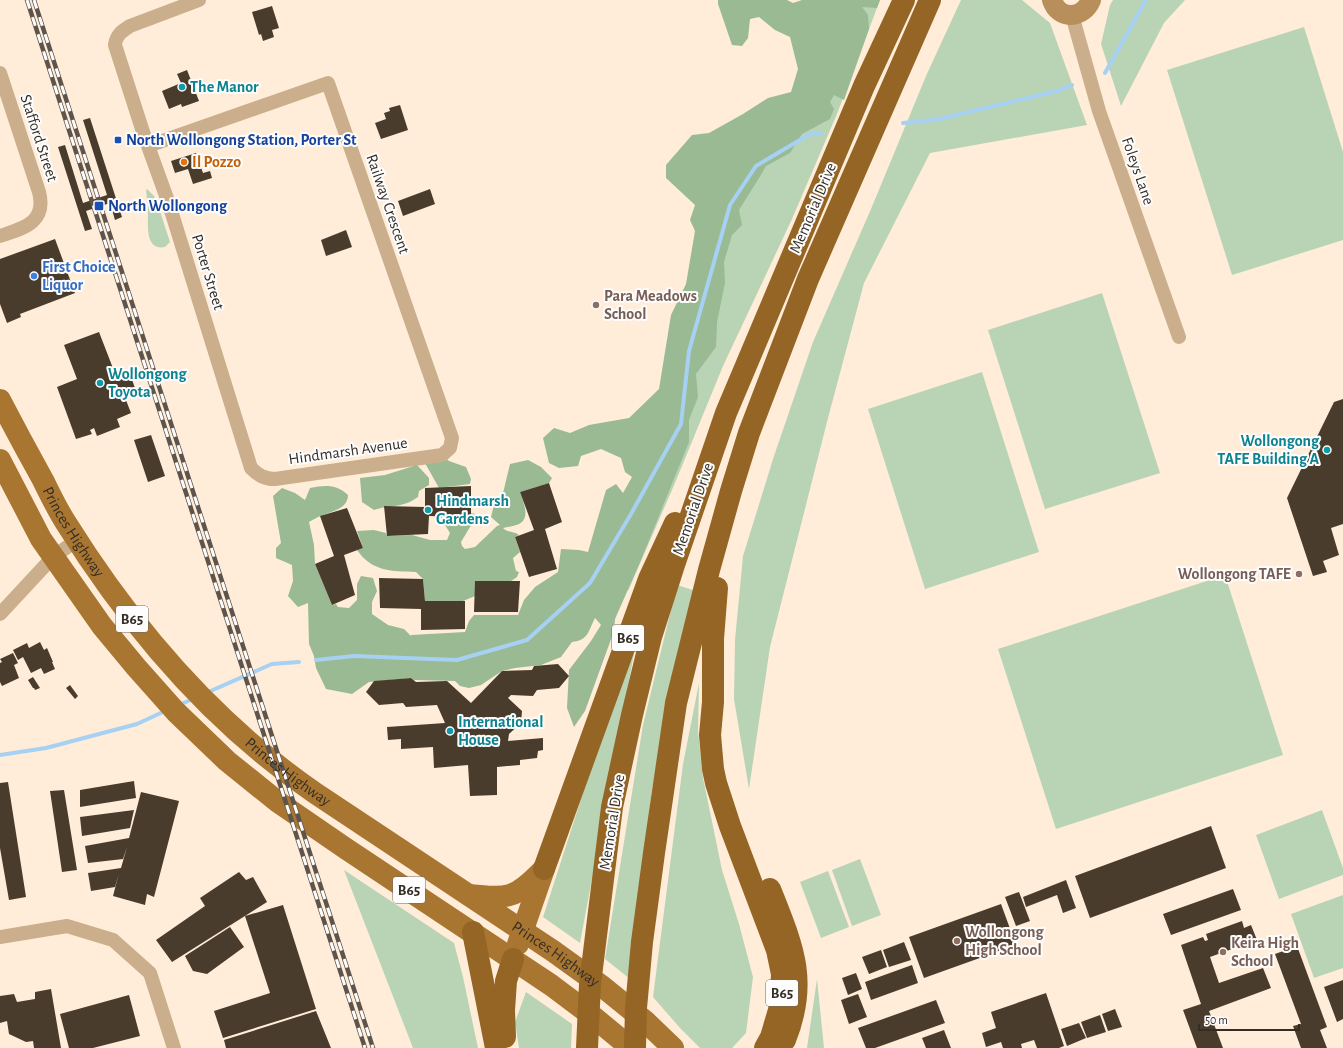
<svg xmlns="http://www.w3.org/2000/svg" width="1343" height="1048" viewBox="0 0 1343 1048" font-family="'Alegreya Sans',sans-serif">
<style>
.green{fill:#b9d4b5}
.forest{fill:#99ba93}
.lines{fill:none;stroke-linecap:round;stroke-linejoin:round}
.stream{stroke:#a6d1f2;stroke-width:4}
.building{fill:#4a3c2c}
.street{stroke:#cbaf8d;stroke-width:14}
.secondary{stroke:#b88e5b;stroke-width:20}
.primary{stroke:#a97631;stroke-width:22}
.highway{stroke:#946524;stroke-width:22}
.rail-casing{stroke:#5e544b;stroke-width:4.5}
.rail{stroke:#fdfdfd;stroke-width:3;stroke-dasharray:9;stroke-linecap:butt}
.culture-dot{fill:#0f9aa8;stroke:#fdfdfd;stroke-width:1.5}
.transit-dot{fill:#1a4fb4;stroke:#fdfdfd;stroke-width:1.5}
.food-dot{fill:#e8710a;stroke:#fdfdfd;stroke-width:1.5}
.shop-dot{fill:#3f7fe0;stroke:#fdfdfd;stroke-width:1.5}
.education-dot{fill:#8d6e63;stroke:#fdfdfd;stroke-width:1.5}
.labels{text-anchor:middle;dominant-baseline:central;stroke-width:4;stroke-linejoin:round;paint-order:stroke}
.shield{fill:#fdfdfd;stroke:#706b66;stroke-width:1}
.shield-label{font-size:15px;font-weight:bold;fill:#342d26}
.culture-label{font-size:16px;font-weight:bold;fill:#0d838f;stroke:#fdfdfd;text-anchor:start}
.street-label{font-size:16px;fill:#342d26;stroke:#fdfdfd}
.transit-label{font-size:16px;font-weight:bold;fill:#164399;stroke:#fdfdfd;text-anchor:start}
.food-label{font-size:16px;font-weight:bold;fill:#c56008;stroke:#fdfdfd;text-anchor:start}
.shop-label{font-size:16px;font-weight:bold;fill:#366cbe;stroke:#fdfdfd;text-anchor:start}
.education-label{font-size:16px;font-weight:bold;fill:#785e54;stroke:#fdfdfd;text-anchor:start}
</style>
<rect width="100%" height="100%" fill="#ffedd9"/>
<path class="green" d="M824 0H880L837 114 792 219 723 366 675 483 628 591 604 538 663 421 721 182 797 131Z
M961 0H1022L1050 23 1087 125 930 153 864 283 828 418 770 647 749 789 734 699 735 640 743 556 774 456 813 342 871 209 926 76Z
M1113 0H1185L1164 23 1121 106 1101 44 1110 5Z
M1304 27 1343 152V240L1232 275 1167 70Z
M147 189 154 196 157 202 170 242 165 247C145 251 148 225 148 213 148 205 147 198 146 190Z
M1102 293 1160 473 1045 509 988 330Z
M982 372 1039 552 925 589 868 409Z
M1225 575 1283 755 1056 829 998 649Z
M677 585 696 591 652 789 630 979 605 959 643 725Z
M642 611 580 943 543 917Z
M699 683 698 731 703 778 722 870 739 924 753 977 746 1033 732 1048H700L680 1028 653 997 683 764Z
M1322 810 1343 868V875L1279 899 1256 835Z
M860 859 881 915 852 926 832 870Z
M344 870 454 943 463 977 478 1048H413Z
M828 871 849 927 821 938 800 882Z
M1343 895V968L1314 978 1291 914Z
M817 979 824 1048H807Z
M526 992 572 1024 571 1048H519L515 1022Z"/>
<path class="forest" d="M718 0H787L793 3 802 0H880L877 8 862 7 868 15 869 29 844 100 834 95 830 102 834 109 830 119 802 134 790 153 766 166 759 178 739 210 742 225 732 235 724 262 725 283 717 322 716 347 696 374 698 397 689 420V442L641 560 615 619 614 631 585 711 574 727 567 708 569 670 591 641 601 625 595 618C588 631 589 640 572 642L561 657 541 665 515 668 502 671 481 685 469 688 460 686 455 681 414 680 411 678 369 682 352 694 326 689 316 668 314 656 309 644 308 603 298 607 288 596 293 581 292 565 276 558V548L281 543 273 496 282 488 295 493 305 500 310 488C324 485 337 484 348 495 348 509 332 511 321 516 317 517 313 520 309 522L314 545 315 564 332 605 336 604 338 607 349 608 357 600V584L361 576 373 578 377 591 372 602V614L388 625 404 629 411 636V635L465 632 469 621 474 615H518L524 600 535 587 558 572 561 549 579 550 588 552 606 490 616 484 623 493 632 477 625 472 621 458 601 449 581 456 578 466 559 468 549 463 543 438 554 428 570 433 589 425 629 418 659 389 671 315 686 284 695 231 690 220 695 205 666 178V165L692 135 709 133 743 114 768 98 791 92 798 69 790 37 775 30 759 17 750 19 748 38 742 46 732 45 718 4Z
M442 455 449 461 466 467 471 479 470 484 439 488 425 463Z
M528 460 541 467 552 478 549 483 520 492C523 501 531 518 519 524 514 526 508 527 503 528 508 533 514 531 519 535L515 537 520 552 513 558 516 571 519 572 517 577 511 581 463 601H425L423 579 416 572C392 571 372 572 357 550L363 548 357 531 374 530 386 533 387 536 412 535 430 540H447L450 533 440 517H470L471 513 475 514 477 520 470 527 461 542 462 546 465 549 475 547 497 526 500 525 491 517 495 501 503 493 510 464Z
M417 465 429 478V485L419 491 418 497C401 509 392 504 374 510L362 502 360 478 385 475Z"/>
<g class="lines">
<path class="stream" d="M1105 73 1146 0
M903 123 939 119 1057 91 1072 85
M316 660 354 656 457 660 527 640 590 583 631 514 681 424 689 351 730 205 756 166 810 134 821 133
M206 693 272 664 299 662
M179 705 195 698
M0 755 46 748 137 724 165 711"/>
</g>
<path class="building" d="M272 6 279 28 272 30 274 37 263 41 261 34 259 35 252 12Z
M187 70 199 101 182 107 181 104 169 109 162 91 181 83 177 74Z
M400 105 408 130 381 139 375 123 386 119 384 113 390 111 389 108Z
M90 118 122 217 115 220 110 203 86 211 92 229 85 231 58 147 65 145 83 203 107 195 83 120Z
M196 153 203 173 210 171 212 178 193 184 188 169 175 173 171 161Z
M430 189 435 204 403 216 398 201Z
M346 230 352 247 326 256 321 240Z
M55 239 75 293 20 314 21 317 7 323 0 304V259Z
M99 332 116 376 129 371 136 391 124 395 131 413 117 419 120 427 97 436 94 428 90 430 92 434 76 439 57 387 77 379 64 345Z
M1343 399V524L1331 528 1339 555 1323 561 1327 572 1313 576 1287 498 1334 402Z
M151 435 165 476 148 482 134 440Z
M549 483 562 522 545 529 557 569 529 577 515 537 534 530 520 492Z
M471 486V517L429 516 428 534 387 536 384 506 425 507V488Z
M347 508 363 548 344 555 355 595 332 605 315 564 334 556 320 516Z
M379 578 423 579 425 601H465V629L421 630V609L380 608Z
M475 581H520L518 612H474Z
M40 642 44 650 47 648 53 662H52L55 669 44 674 41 668 31 673 23 657 18 660 13 650 27 643 29 648Z
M13 653 18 663 14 665 19 678 2 686 0 682V663L2 662 0 659Z
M558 664 569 676 559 688 537 690 533 696 511 695 508 698 522 711 521 723 509 734 508 741 543 738V750L538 751 537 758 520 760V765L497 767V795L470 796 468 765 434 768 433 747 401 749V739L388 740 387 727 445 723 437 705 406 707 403 703 379 705 366 692 374 681 411 678 416 682 447 681 471 703 502 671 532 670 534 666Z
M33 677 40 688 35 690 34 688H33L28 680Z
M70 685 78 696 75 699 66 688Z
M134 781 136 798 80 807V790Z
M8 782 26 897 9 900 0 848V783Z
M64 790 77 870 62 872 50 791Z
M141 792 179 801 154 897 147 894 145 905 113 896 119 873 115 887 91 891 88 873 121 868 127 847 123 859 88 863 85 846 129 838Z
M134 810 130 828 82 836 80 817Z
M1211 826 1226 868 1090 918 1075 876Z
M239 872 246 880 253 877 267 902 172 962 156 940 205 906 200 898Z
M1066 880 1076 908 1063 913 1057 895 1026 907 1023 897Z
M1233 889 1241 910 1171 935 1163 914Z
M1019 892 1030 921 1016 926 1005 897Z
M1001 904 1016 945 924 978 909 937Z
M283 905 316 1009 223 1038 214 1011 270 993 245 916Z
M1242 921 1244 928 1251 925 1257 940 1210 957 1219 983 1263 968 1271 988 1209 1011 1223 1048H1197L1183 1010 1201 1004 1181 945 1203 937 1205 941 1208 940 1206 934Z
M230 927 244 947 207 974 193 971 185 956Z
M904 942 911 960 889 967 883 950Z
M1297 946 1327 1027 1320 1030 1327 1048H1301L1293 1026 1301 1024 1275 954Z
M881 950 887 967 869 974 862 957Z
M912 965 918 983 871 1000 865 982Z
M856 973 862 989 848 995 842 978Z
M1343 980V1019L1337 1022 1324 987Z
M51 989 61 1048H34L33 1041 26 1042 9 1034 7 1021 0 1023V996L14 994 17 1002 35 999V992Z
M1046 993 1064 1046 1059 1048H1037L1034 1040 1021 1044 1022 1048H1003L1001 1042 986 1047 982 1033 996 1028 991 1012Z
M858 994 867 1017 849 1024 841 1000Z
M129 995 140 1036 93 1048H69L60 1014Z
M936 1000 945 1023 875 1048H866L858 1028Z
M1115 1009 1122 1027 1108 1031 1102 1014Z
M316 1011 331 1048H226L224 1040Z
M1100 1015 1106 1032 1087 1038 1081 1022Z
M1079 1023 1086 1038 1067 1046 1061 1029Z
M944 1030 951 1048H926L922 1038Z"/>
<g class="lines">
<path class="street" d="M1072 15 1099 111 1179 337
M0 73 39 192C47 223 23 228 0 236
M148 146 328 83 452 438 450 448 442 455 275 479C264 479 258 475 251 468L169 204 143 132 115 45C116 35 122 31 130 26L199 0
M0 614 53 557 77 540
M0 937 67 926 113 940 150 973 174 1048"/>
<path class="secondary" d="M1052 0C1059 21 1083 19 1091 0"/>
<g class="primary">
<path id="s1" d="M0 400C14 427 28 453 43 480 50 494 57 509 66 523 131 627 213 723 315 793L553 951 603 987 645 1021 673 1048"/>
<path d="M0 460 41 539 102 626 136 667 176 712 227 761 278 802 345 848 551 985 591 1015 631 1048"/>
<path d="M469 895C509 899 514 899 543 870"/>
<path d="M518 944 544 869"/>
</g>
<path class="highway" d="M717 588 713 639V702L710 735 713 769 716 783 730 826 777 950 782 974 781 997 779 1010 771 1037 765 1048
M544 869 649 579 675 523
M770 889C792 945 809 980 785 1040
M473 932 496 1048
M505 1037 504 1010 506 981 513 959
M587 1048 590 984 612 807 632 715 651 637 674 565 726 413 864 86 904 0
M635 1048 636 1008 642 942 654 853 676 703 709 570 731 491 749 433 808 279 930 0"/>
<defs>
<path id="rail" d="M27 0 365 1048
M34 0 373 1048"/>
</defs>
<use href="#rail" class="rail-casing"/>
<use href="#rail" class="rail"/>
</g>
<g class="culture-dot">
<circle cx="182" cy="87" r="4"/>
<circle cx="100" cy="383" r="4"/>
<circle cx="1327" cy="450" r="4"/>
<circle cx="428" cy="510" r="4"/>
<circle cx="450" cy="731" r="4"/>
</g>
<g class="transit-dot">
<rect x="114" y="136" width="8" height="8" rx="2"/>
<rect x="94" y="201" width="10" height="10" rx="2"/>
</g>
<circle class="food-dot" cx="184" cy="162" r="4"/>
<circle class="shop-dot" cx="34" cy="276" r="4"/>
<g class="education-dot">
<circle cx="596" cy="305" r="4"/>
<circle cx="1299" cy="574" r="4"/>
<circle cx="957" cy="941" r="4"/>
<circle cx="1223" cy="952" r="4"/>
</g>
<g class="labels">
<g class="shield">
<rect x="116" y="606" width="32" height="26" rx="3"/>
<rect x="612" y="625" width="32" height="26" rx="3"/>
<rect x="393" y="877" width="32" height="26" rx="3"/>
<rect x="766" y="980" width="32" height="26" rx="3"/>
</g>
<g class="shield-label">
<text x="132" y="619">B65</text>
<text x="628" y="638">B65</text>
<text x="409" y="890">B65</text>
<text x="782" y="993">B65</text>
</g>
<g class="culture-label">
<text x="190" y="87">The Manor</text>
<text x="108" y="374">Wollongong<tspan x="108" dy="18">Toyota</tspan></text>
<text x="1319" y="441" text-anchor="end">Wollongong<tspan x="1319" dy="18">TAFE Building A</tspan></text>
<text x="436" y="501">Hindmarsh<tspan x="436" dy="18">Gardens</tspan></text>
<text x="458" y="722">International<tspan x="458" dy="18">House</tspan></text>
</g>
<g class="street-label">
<text transform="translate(39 138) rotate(72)">Stafford Street</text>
<text transform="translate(1138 171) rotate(71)">Foleys Lane</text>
<text transform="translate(388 204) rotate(71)">Railway Crescent</text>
<text transform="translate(813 208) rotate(-67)">Memorial Drive</text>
<text transform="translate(208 272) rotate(73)">Porter Street</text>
<text transform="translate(348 451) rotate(-8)">Hindmarsh Avenue</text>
<text transform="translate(693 509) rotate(-71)">Memorial Drive</text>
<text stroke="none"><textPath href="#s1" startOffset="151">Princes Highway</textPath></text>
<text stroke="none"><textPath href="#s1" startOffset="475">Princes Highway</textPath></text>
<text transform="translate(612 822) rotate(-81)">Memorial Drive</text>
<text stroke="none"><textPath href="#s1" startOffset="799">Princes Highway</textPath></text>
</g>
<g class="transit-label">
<text x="126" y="140">North Wollongong Station, Porter St</text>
<text x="108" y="206">North Wollongong</text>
</g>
<g class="food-label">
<text x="192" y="162">Il Pozzo</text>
</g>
<g class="shop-label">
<text x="42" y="267">First Choice<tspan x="42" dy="18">Liquor</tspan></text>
</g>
<g class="education-label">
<text x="604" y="296">Para Meadows<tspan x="604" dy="18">School</tspan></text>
<text x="1291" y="574" text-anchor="end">Wollongong TAFE</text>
<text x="965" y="932">Wollongong<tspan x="965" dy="18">High School</tspan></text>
<text x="1231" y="943">Keira High<tspan x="1231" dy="18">School</tspan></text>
</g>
</g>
<path d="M1199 1024v6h100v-6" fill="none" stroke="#342d26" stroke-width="2"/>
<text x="1205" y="1024" font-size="12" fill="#342d26" stroke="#fdfdfd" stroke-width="3" paint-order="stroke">50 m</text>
</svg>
